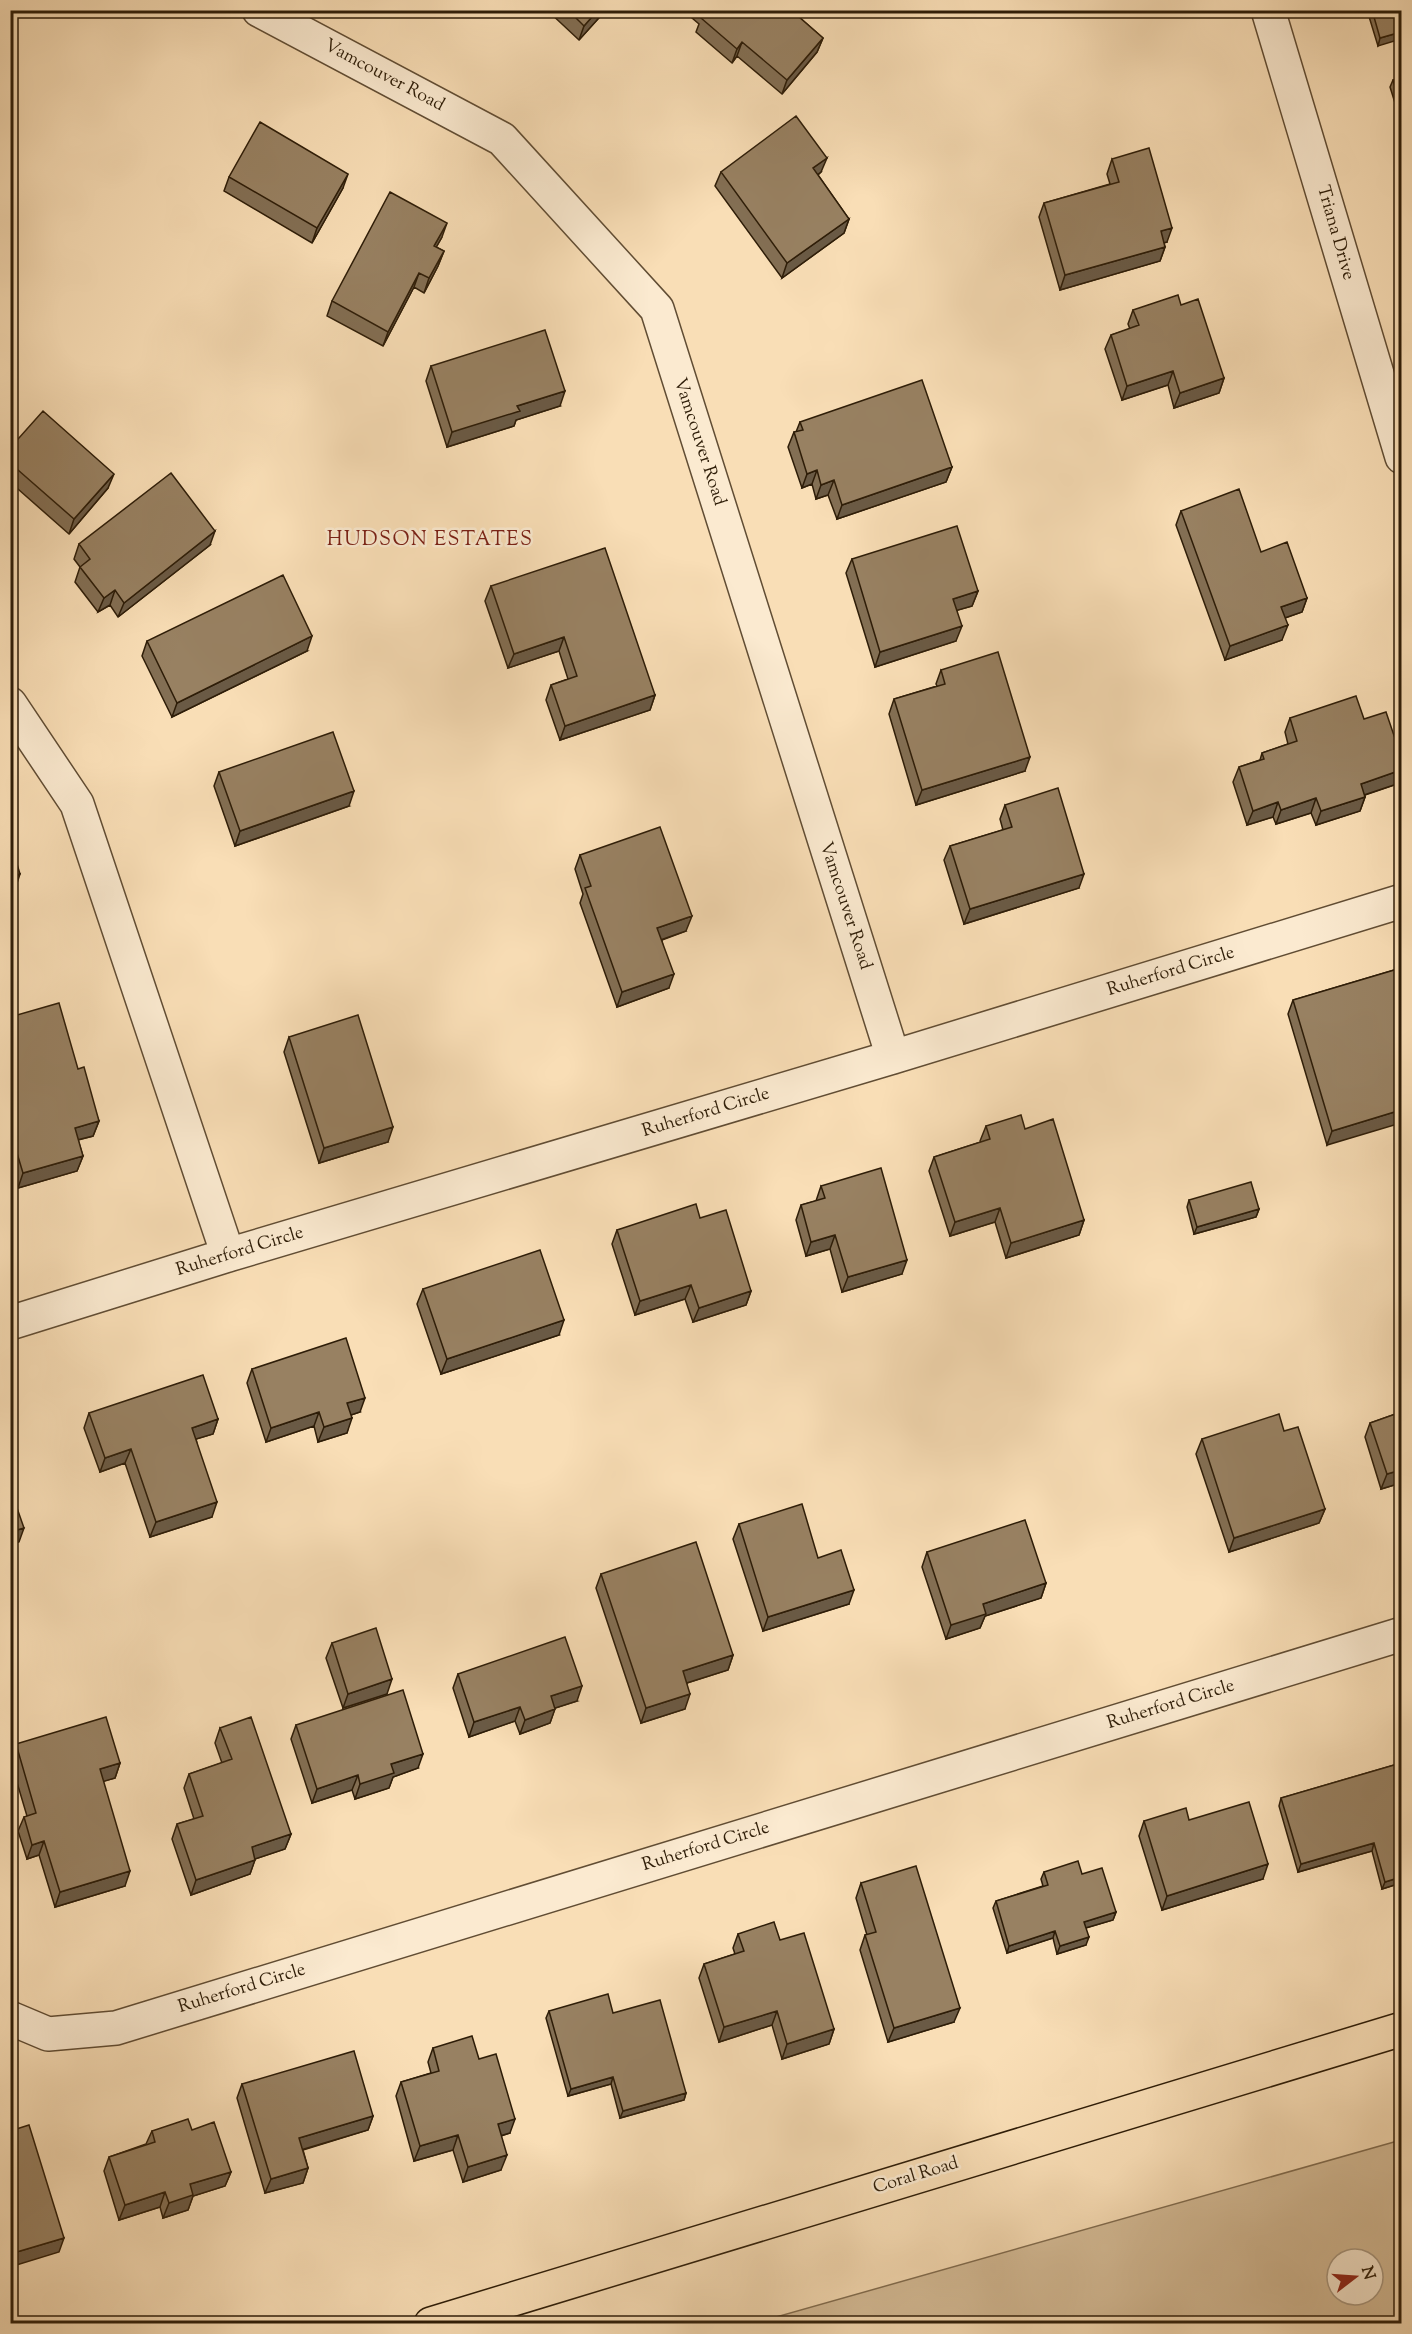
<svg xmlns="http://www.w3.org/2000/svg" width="1412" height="2334" viewBox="0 0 1412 2334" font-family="'Sorts Mill Goudy',serif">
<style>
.green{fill:#d6bd98;stroke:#826d50;stroke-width:1.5;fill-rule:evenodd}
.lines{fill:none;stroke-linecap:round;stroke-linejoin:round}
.minor-casing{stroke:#614d34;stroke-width:36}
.major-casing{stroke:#2e1d08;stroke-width:36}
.minor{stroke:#fbead0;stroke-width:33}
.major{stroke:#f9deb6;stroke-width:33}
.wall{fill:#836f54;stroke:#2e1d08;stroke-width:1.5}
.shaded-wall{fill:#6a5a45;stroke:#2e1d08;stroke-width:1.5}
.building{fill:#988162;stroke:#2e1d08;stroke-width:1.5}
.labels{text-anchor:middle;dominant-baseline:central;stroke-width:5;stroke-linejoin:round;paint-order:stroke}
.street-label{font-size:18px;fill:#2e1d08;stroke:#fbead0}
.neighbourhood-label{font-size:20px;letter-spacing:1.5px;fill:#7a1f14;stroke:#fbead0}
</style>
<rect width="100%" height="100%" fill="#f9deb6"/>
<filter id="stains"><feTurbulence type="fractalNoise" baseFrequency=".00333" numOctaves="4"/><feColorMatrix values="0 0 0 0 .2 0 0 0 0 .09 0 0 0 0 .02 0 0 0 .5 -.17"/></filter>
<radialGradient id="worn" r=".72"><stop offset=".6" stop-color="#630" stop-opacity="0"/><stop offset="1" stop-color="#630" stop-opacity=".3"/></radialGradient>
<path class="green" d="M1401 2140V2323H755ZM1337 2259H1373V2295H1337Z"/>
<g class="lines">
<defs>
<path id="minor" d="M259 10 502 139 657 309 893 1057
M1268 10 1402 457
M10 704 77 804 228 1255
M10 1323 228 1255 893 1057 1402 901
M10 2018 48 2034 116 2028 1402 1634"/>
<path id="major" d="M431 2324 1402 2029"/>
</defs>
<use href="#minor" class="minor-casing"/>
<use href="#major" class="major-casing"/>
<use href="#minor" class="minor"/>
<use href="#major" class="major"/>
</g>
<path class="wall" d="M547 10H606L579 40Z
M694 10H791L823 38 817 52 782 94 737 56 732 63 696 32 699 24 692 18Z
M1367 10H1401L1378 46Z
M1401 77V122L1390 87 1393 80Z
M1112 159 1167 242 1164 243 1165 247 1160 261 1060 290 1039 217 1044 203 1110 184 1107 174Z
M721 172H821L818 175 849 219 844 233 782 278 715 186Z
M229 177 343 188 312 243 224 191Z
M442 237 436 247 444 251 438 266 424 293 414 287 383 346 327 316 332 301Z
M1181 305 1224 378 1219 393 1174 408 1168 385 1122 400 1105 349 1111 335 1130 329 1128 324 1133 310Z
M431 366 560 406 516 420 514 426 447 447 426 381Z
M800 422 952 467 946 482 837 519 828 495 816 499 812 484 802 488 788 447 794 432H796Z
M10 448 108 488 69 534 10 482Z
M1181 511 1261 552 1307 598 1302 612 1285 618 1282 640 1225 660 1176 525Z
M79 544 210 545 118 617 110 605 98 612 75 582 80 567 74 559Z
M852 559 978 591 972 606 957 610 956 641 875 667 846 573Z
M491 586 655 695 650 710 560 740 546 700 551 685 568 679 559 651 508 668 485 601Z
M147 641 307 651 172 717 142 656Z
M941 670 1025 771 916 805 889 714 894 699 937 686 936 684Z
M1290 718 1364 719 1400 783 1365 795V797L1360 811 1316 825 1311 813 1276 824 1273 817 1247 825 1233 782 1239 767 1260 760 1262 753 1288 744 1285 732Z
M219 772 349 806 235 846 214 786Z
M1005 805 1079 888 964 924 944 860 950 846 1003 830 1000 819Z
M580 855 686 931 662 940 669 988 617 1007 580 903 583 894 575 869Z
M1401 968 1327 1145 1288 1014 1293 1000Z
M10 1017 78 1069 99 1121 93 1136 78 1140 83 1156 77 1171 18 1188 10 1163Z
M289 1037 388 1142 319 1163 284 1052Z
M986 1126 1025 1129 1084 1220 1079 1235 1006 1258 995 1222 950 1236 929 1171 934 1157 981 1142 980 1141Z
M821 1186 902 1274 842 1292 830 1249 806 1256 796 1220 801 1205 816 1201Z
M1189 1200 1259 1209 1256 1217 1194 1234 1187 1207Z
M700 1218 751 1291 746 1305 693 1322 685 1299 635 1315 612 1244 617 1230Z
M423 1289 559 1335 441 1374 417 1304Z
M252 1369 360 1412 351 1415 347 1433 318 1442 314 1426 266 1442 247 1383Z
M1401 1412V1483L1381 1489 1365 1437 1370 1423Z
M89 1413 218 1419 213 1434 196 1439 212 1517 150 1537 125 1463 100 1472 84 1428Z
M1284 1431 1325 1509 1319 1523 1229 1552 1196 1454 1202 1439Z
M739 1524 818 1558 849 1604 763 1631 733 1539Z
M927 1552 1046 1583 1041 1598 985 1616 980 1628 946 1639 922 1567Z
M601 1574 733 1655 728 1670 687 1683 685 1709 641 1723 596 1588Z
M332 1643 387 1694 343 1708 326 1658Z
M458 1674 577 1701 555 1708 550 1723 520 1734 515 1721 469 1737 453 1688Z
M296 1725 418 1768 393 1777 389 1788 355 1799 352 1790 312 1803 291 1739Z
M220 1728 291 1834 285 1849 255 1859 250 1874 191 1895 172 1839 177 1824 194 1819 184 1788 189 1774 222 1763 215 1743Z
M16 1744 120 1763 115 1778 103 1781 125 1886 55 1907 39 1855 27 1859 18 1831 24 1817 27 1816 10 1759Z
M1401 1763V1883L1382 1889 1372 1851 1298 1872 1279 1806 1281 1798Z
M1189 1820 1263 1879 1162 1910 1139 1836 1144 1821Z
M1044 1872 1082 1874 1116 1912 1113 1920 1086 1928V1945L1057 1954 1053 1938 1007 1953 993 1908 996 1901 1043 1886 1041 1879Z
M861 1883 954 2022 888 2042 860 1950 865 1935H867L856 1898Z
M738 1934 780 1940 834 2029 829 2044 782 2059 772 2025 719 2042 699 1978 704 1964 735 1954 733 1948Z
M549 2011 613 2013 686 2093 684 2100 620 2118 611 2084 568 2096 546 2018Z
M433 2048 479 2059 510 2133 501 2136V2170L463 2182 453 2150 414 2161 396 2096 401 2082 431 2073 428 2062Z
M242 2084 373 2116 368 2130 303 2150 308 2168 303 2183 265 2193 237 2098Z
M192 2130 231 2172 225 2186 193 2196 188 2210 163 2218 160 2207 119 2220 104 2171 109 2157 146 2144 152 2131Z"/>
<path class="shaded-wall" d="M598 10H606L579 40 584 26Z
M1401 32V39L1378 46 1380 38Z
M823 38 817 52 782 94 787 80Z
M742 42 737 56 732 63 737 49Z
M827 158 821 172 808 182 813 168Z
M348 174 343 188 312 243 317 228Z
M849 219 844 233 782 278 787 263Z
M447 223 442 237 429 260 434 246Z
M1172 228 1167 242 1156 245 1161 231Z
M1165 247 1160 261 1060 290 1065 275Z
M444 251 438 266 424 293 429 278Z
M419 273 414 287 383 346 388 332Z
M1173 371 1168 385 1122 400 1127 386Z
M1224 378 1219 393 1174 408 1180 393Z
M565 391 560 406 516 420 514 426 447 447 452 432 517 406Z
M952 467 946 482 837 519 842 505Z
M817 470 812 484 802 488 807 474Z
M114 474 108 488 69 534 74 519Z
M834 480 828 495 816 499 821 485Z
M215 531 210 545 118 617 124 603Z
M115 590 110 605 98 612 104 598Z
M978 591 972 606 948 613 953 599Z
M1307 598 1302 612 1276 621 1281 607Z
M1288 625 1282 640 1225 660 1230 646Z
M962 626 956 641 875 667 880 652Z
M312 636 307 651 172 717 177 703Z
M564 637 559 651 508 668 514 654Z
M655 695 650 710 560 740 565 726Z
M1030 757 1025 771 916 805 922 790Z
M1401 770V780L1400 783 1355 798 1361 784Z
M354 791 349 806 235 846 240 831Z
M1365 797 1360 811 1316 825 1321 811Z
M1316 798 1311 813 1276 824 1281 810Z
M1278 802 1273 817 1247 825 1253 811Z
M20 874 15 889 10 890V877Z
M1084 874 1079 888 964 924 970 909Z
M692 916 686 931 652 943 657 928Z
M674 974 669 988 617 1007 622 992Z
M1401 1110V1123L1327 1145 1332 1131Z
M99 1121 93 1136 69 1142 75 1128Z
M393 1127 388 1142 319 1163 324 1148Z
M83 1156 77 1171 18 1188 23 1173Z
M1000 1208 995 1222 950 1236 955 1222Z
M1259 1209 1256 1217 1194 1234 1197 1227Z
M1084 1220 1079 1235 1006 1258 1011 1243Z
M835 1235 830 1249 806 1256 811 1242Z
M907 1260 902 1274 842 1292 848 1277Z
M691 1285 685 1299 635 1315 640 1301Z
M751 1291 746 1305 693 1322 699 1308Z
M564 1320 559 1335 441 1374 447 1359Z
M365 1398 360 1412 342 1418 347 1403Z
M319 1412 314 1426 266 1442 271 1428Z
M352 1418 347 1433 318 1442 324 1427Z
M218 1419 213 1434 186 1442 192 1428Z
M131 1449 125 1463 100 1472 105 1458Z
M1401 1470V1483L1381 1489 1387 1474Z
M217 1502 212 1517 150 1537 156 1522Z
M1325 1509 1319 1523 1229 1552 1234 1538Z
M24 1528 19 1542 10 1545V1532Z
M1046 1583 1041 1598 985 1616 980 1628 946 1639 951 1625 983 1604Z
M854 1590 849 1604 763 1631 768 1617Z
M733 1655 728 1670 677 1686 683 1671Z
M392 1679 387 1694 343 1708 348 1694Z
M582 1686 577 1701 546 1711 551 1696Z
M690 1694 685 1709 641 1723 646 1708Z
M520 1707 515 1721 469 1737 474 1722Z
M555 1709 550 1723 520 1734 525 1720Z
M423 1754 418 1768 393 1777 389 1788 355 1799 360 1784 391 1764Z
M120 1763 115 1778 95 1784 100 1769Z
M358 1775 352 1790 312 1803 317 1789Z
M291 1834 285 1849 246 1862 252 1847Z
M44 1841 39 1855 27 1859 32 1845Z
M1374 1843 1372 1851 1298 1872 1301 1864Z
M255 1860 250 1874 191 1895 196 1880Z
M1268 1864 1263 1879 1162 1910 1167 1896Z
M130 1871 125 1886 55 1907 60 1892Z
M1401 1877V1883L1382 1889 1385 1882Z
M1116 1912 1113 1920 1082 1929 1084 1922Z
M1055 1931 1053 1938 1007 1953 1009 1946Z
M1089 1937 1086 1945 1057 1954 1060 1946Z
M960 2008 954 2022 888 2042 894 2028Z
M777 2011 772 2025 719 2042 724 2027Z
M834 2029 829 2044 782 2059 787 2044Z
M613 2077 611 2084 568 2096 571 2089Z
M686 2093 684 2100 620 2118 623 2111Z
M373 2116 368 2130 294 2152 299 2138Z
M515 2119 510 2133 493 2138 498 2124Z
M458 2135 453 2150 414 2161 420 2146Z
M507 2155 501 2170 463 2182 468 2167Z
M308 2168 303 2183 265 2193 271 2179Z
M231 2172 225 2186 193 2196 188 2210 163 2218 169 2203 190 2184Z
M165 2192 160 2207 119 2220 125 2205Z
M64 2238 59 2252 10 2267V2254Z"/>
<path class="building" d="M568 10H598L584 26Z
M706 10H791L823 38 787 80 742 42 737 49 701 18 707 12Z
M1372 10H1401V32L1380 38Z
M1401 77V106L1393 80Z
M796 116 827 158 813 168 849 219 787 263 721 172Z
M260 122 348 174 317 228 229 177Z
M1149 148 1172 228 1161 231 1165 247 1065 275 1044 203 1119 182 1112 159Z
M390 192 447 223 434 246 444 251 429 278 419 273 388 332 332 301Z
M1178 295 1181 305 1198 299 1224 378 1180 393 1173 371 1127 386 1111 335 1139 325 1133 310Z
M545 330 565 391 517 406 520 411 452 432 431 366Z
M922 380 952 467 842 505 834 480 821 485 817 470 807 474 794 432 803 430 800 422Z
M43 411 114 474 74 519 10 463V448Z
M171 473 215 531 124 603 115 590 104 598 80 567 90 559 79 544Z
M1239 489 1261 552 1287 542 1307 598 1281 607 1288 625 1230 646 1181 511Z
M957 526 978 591 953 599 962 626 880 652 852 559Z
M605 548 655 695 565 726 551 685 577 676 564 637 514 654 491 586Z
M283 575 312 636 177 703 147 641Z
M998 652 1030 757 922 790 894 699 945 684 941 670Z
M1356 696 1364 719 1386 712 1401 756V770L1361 784 1365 797 1321 811 1316 798 1281 810 1278 802 1253 811 1239 767 1264 759 1262 753 1297 741 1290 718Z
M333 732 354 791 240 831 219 772Z
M1058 788 1084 874 970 909 950 846 1012 827 1005 805Z
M660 827 692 916 657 928 674 974 622 992 585 888 591 886 580 855Z
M10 841 20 874 10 877Z
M1401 968V1110L1332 1131 1293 1000Z
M59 1003 78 1069 84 1067 99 1121 75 1128 83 1156 23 1173 10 1130V1017Z
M358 1015 393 1127 324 1148 289 1037Z
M1021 1115 1025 1129 1053 1119 1084 1220 1011 1243 1000 1208 955 1222 934 1157 990 1139 986 1126Z
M881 1168 907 1260 848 1277 835 1235 811 1242 801 1205 825 1198 821 1186Z
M1251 1182 1259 1209 1197 1227 1189 1200Z
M696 1204 700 1218 726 1210 751 1291 699 1308 691 1285 640 1301 617 1230Z
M540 1250 564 1320 447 1359 423 1289Z
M346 1338 365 1398 347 1403 352 1418 324 1427 319 1412 271 1428 252 1369Z
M203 1375 218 1419 192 1428 217 1502 156 1522 131 1449 105 1458 89 1413Z
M1401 1412V1470L1387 1474 1370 1423Z
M1279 1414 1284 1431 1298 1427 1325 1509 1234 1538 1202 1439Z
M10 1488 24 1528 10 1532Z
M802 1504 818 1558 841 1550 854 1590 768 1617 739 1524Z
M1025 1520 1046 1583 983 1604 986 1614 951 1625 927 1552Z
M696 1542 733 1655 683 1671 690 1694 646 1708 601 1574Z
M376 1628 392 1679 348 1694 332 1643Z
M565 1637 582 1686 551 1696 555 1709 525 1720 520 1707 474 1722 458 1674Z
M403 1690 423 1754 391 1764 394 1773 360 1784 358 1775 317 1789 296 1725Z
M106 1717 120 1763 100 1769 130 1871 60 1892 44 1841 32 1845 24 1817 36 1813 16 1744Z
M251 1717 291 1834 252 1847 255 1860 196 1880 177 1824 203 1816 189 1774 232 1759 220 1728Z
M1401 1763V1877L1385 1882 1374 1843 1301 1864 1281 1798Z
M1249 1802 1268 1864 1167 1896 1144 1821 1186 1808 1189 1820Z
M1078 1861 1082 1874 1102 1868 1116 1912 1084 1922 1089 1937 1060 1946 1055 1931 1009 1946 996 1901 1048 1885 1044 1872Z
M916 1866 960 2008 894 2028 865 1935 876 1932 861 1883Z
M774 1922 780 1940 804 1933 834 2029 787 2044 777 2011 724 2027 704 1964 744 1951 738 1934Z
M608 1994 613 2013 660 2000 686 2093 623 2111 613 2077 571 2089 549 2011Z
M472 2036 479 2059 496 2054 515 2119 498 2124 507 2155 468 2167 458 2135 420 2146 401 2082 439 2071 433 2048Z
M354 2051 373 2116 299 2138 308 2168 271 2179 242 2084Z
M188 2119 192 2130 214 2122 231 2172 190 2184 193 2195 169 2203 165 2192 125 2205 109 2157 155 2142 152 2131Z
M29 2125 64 2238 10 2254V2131Z"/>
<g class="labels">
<g class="street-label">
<text transform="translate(384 76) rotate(28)">Vamcouver Road</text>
<text transform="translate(1335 233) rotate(74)">Triana Drive</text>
<text transform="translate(699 442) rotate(72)">Vamcouver Road</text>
<text transform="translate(845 906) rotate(72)">Vamcouver Road</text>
<text transform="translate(1171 972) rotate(-17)">Ruherford Circle</text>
<text transform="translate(706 1113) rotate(-17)">Ruherford Circle</text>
<text transform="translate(240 1252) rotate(-17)">Ruherford Circle</text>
<text transform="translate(1171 1705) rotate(-17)">Ruherford Circle</text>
<text transform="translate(706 1847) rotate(-17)">Ruherford Circle</text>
<text transform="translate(242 1989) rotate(-17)">Ruherford Circle</text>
<text transform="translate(916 2176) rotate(-17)">Coral Road</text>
</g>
<g class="neighbourhood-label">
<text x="430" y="540">HUDSON ESTATES</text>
</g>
</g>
<rect width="1412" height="2334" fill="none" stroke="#f9deb6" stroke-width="36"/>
<rect x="12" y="12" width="1388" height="2310" fill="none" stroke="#2e1d08" stroke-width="3"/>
<rect x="18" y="18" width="1376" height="2298" fill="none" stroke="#2e1d08" stroke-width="1.5"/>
<g transform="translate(1355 2277) rotate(73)"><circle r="28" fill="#fbead0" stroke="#a99880" stroke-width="1.5"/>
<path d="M0-4.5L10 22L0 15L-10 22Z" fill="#8f2418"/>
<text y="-9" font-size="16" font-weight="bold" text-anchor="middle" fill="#2e1d08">N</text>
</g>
<rect width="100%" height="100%" filter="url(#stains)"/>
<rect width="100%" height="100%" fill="url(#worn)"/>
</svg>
